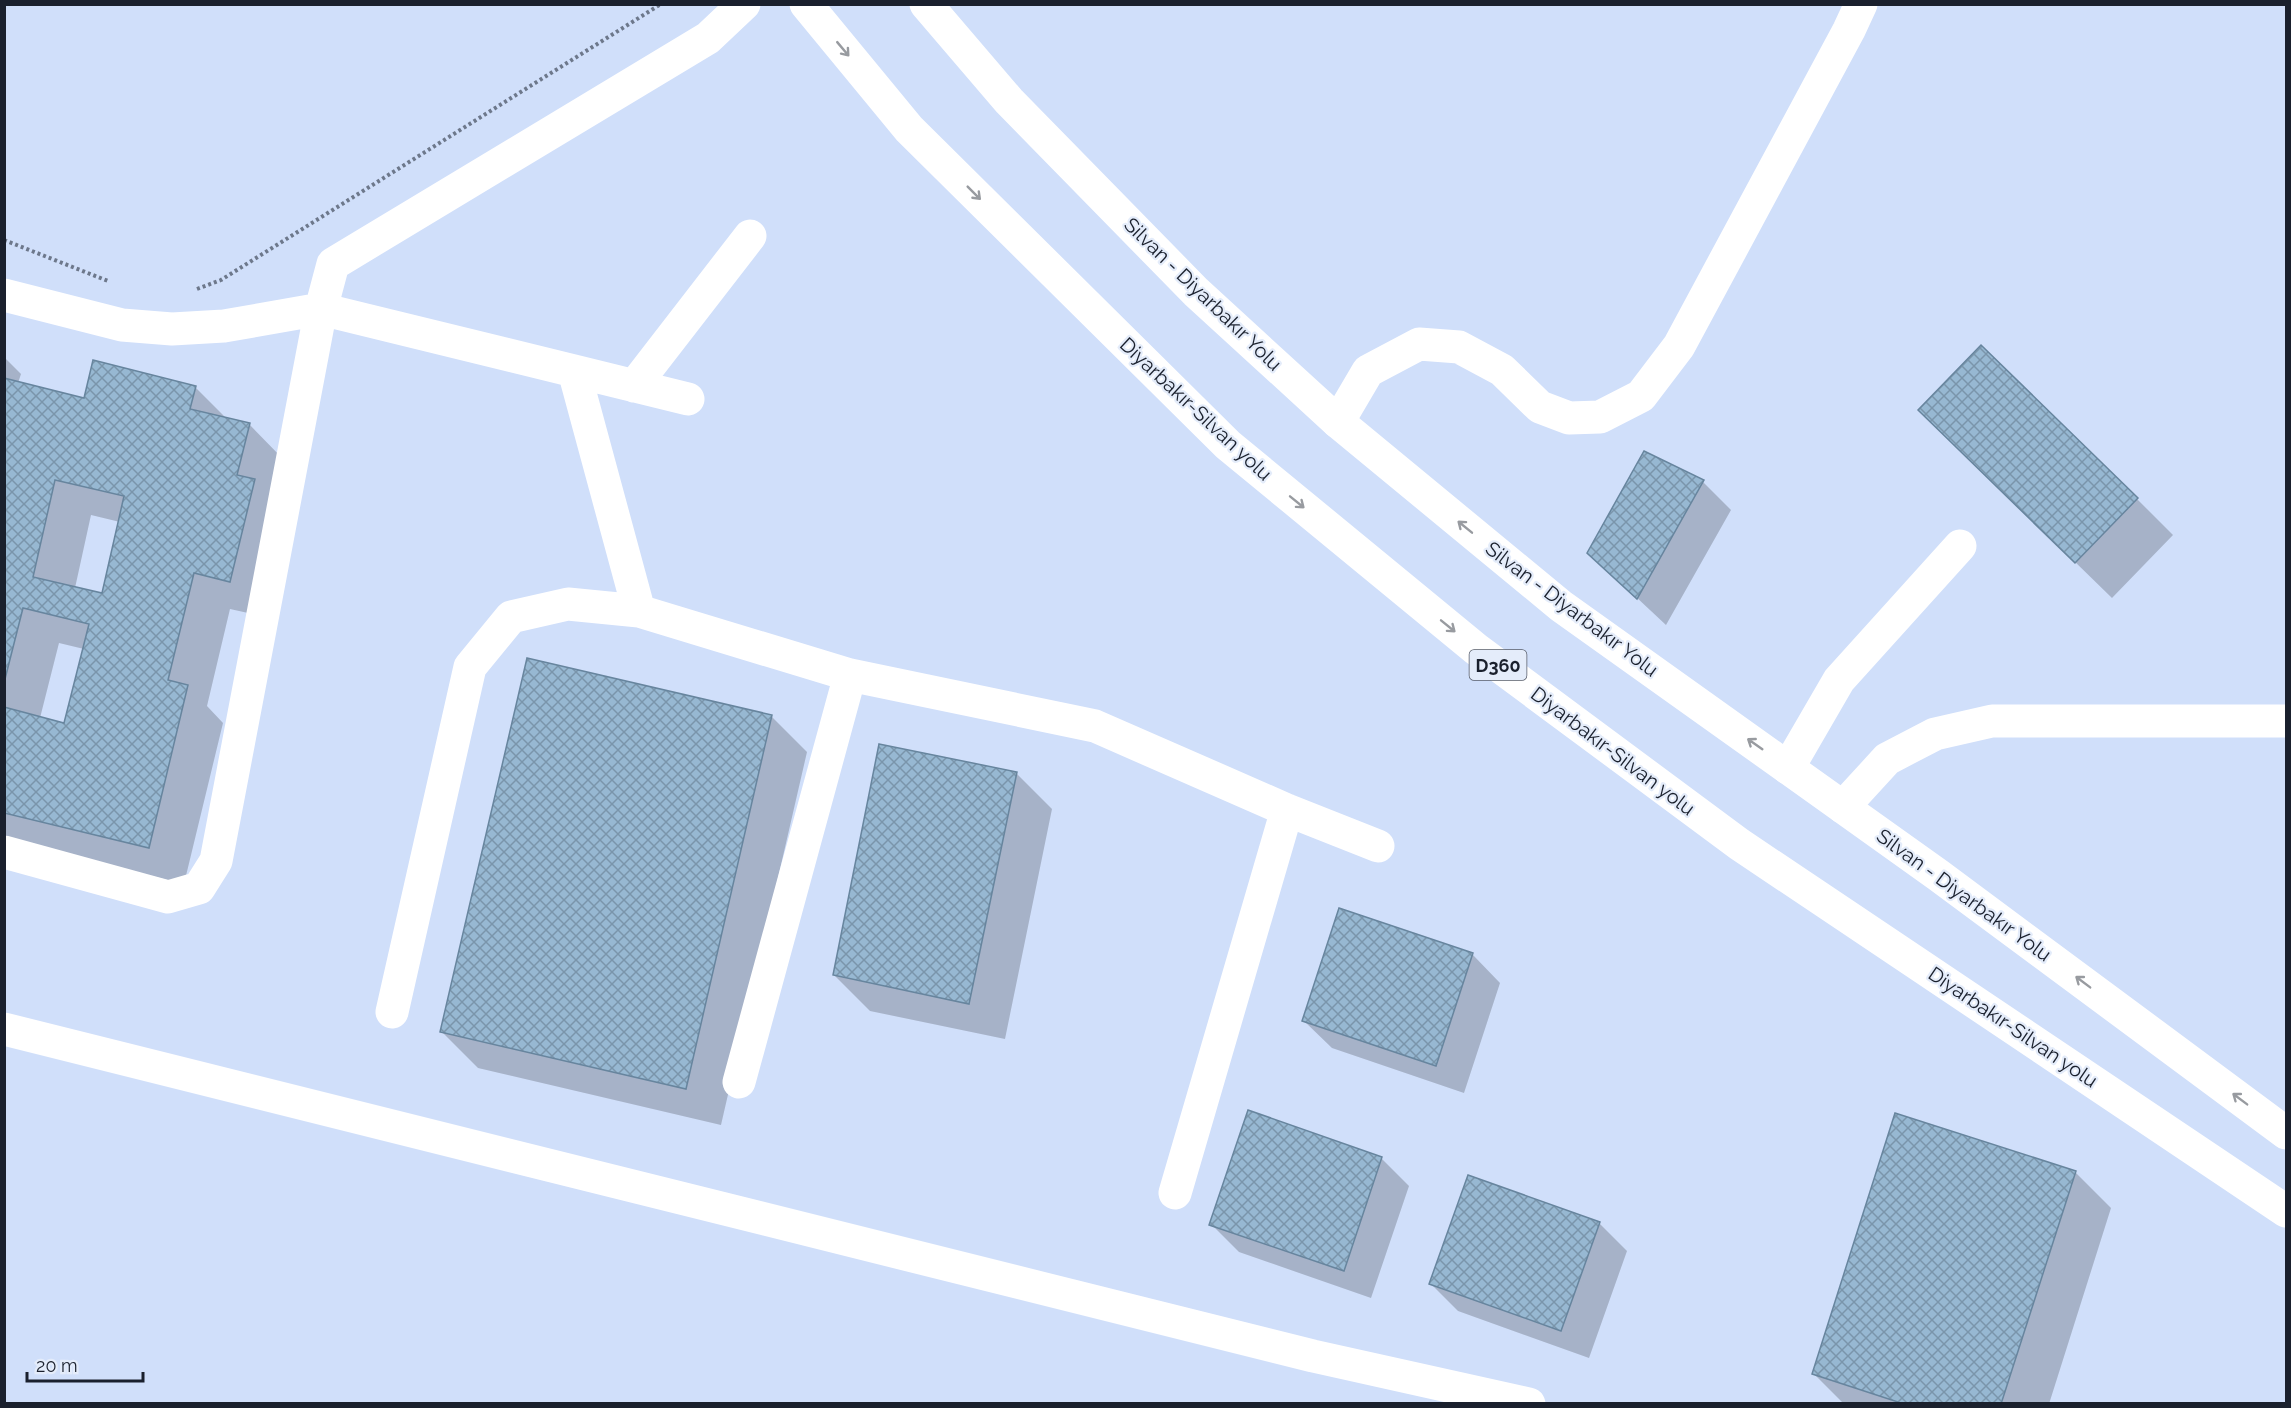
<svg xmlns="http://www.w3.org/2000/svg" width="2291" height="1408" viewBox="0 0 2291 1408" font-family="Raleway,sans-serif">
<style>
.shadow{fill:#0003;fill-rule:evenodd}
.building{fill:url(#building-cross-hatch);stroke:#67859e;stroke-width:1.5;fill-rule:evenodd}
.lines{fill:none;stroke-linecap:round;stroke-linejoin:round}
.path{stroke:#6d788b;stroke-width:4;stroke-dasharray:3 3;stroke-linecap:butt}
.minor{stroke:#fff;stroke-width:33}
.highway{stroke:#fff;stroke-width:33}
.oneway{stroke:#989ba0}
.labels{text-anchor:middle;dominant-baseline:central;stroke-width:4.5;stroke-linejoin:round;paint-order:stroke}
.shield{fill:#e4ecfa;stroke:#575d6a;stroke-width:1.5}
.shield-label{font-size:18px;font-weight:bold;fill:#1a202d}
.street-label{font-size:20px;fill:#1a202d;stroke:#e4ecfa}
</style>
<defs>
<pattern id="building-cross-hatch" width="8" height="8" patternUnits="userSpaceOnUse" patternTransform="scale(1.5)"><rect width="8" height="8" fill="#97b8d2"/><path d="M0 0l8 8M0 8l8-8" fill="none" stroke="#7a95ab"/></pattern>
</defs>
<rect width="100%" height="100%" fill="#d0dffa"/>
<path class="shadow" d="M4 357 21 374 18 383 85 399 195 387 227 419 249 424 285 461 266 617 230 609 207 706 223 723 184 884 4 840ZM91 515 120 522 103 595 75 588ZM59 643 84 649 65 725 40 718Z
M1956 446 2137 499 2173 535 2112 598Z
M1703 482 1731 510 1666 625 1589 553Z
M771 716 807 752 721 1125 478 1068 442 1032Z
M1016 773 1052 809 1005 1039 870 1011 834 975Z
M1340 910 1473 955 1500 983 1464 1093 1332 1048 1304 1021Z
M1381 1158 1409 1186 1371 1298 1239 1252 1211 1224Z
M2075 1172 2111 1208 2049 1404H1844L1813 1373Z
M1599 1223 1627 1251 1589 1358 1458 1311 1431 1284Z"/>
<path class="building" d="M1981 345 2138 498 2075 563 1918 410Z
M93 360 196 386 190 409 250 423 237 475 255 479 230 582 194 573 168 680 188 685 149 848 4 813V707L64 723 89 624 23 608 4 683V378L84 398ZM55 480 124 496 102 593 33 577Z
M1644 451 1704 480 1637 599 1587 553Z
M527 658 772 715 686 1089 440 1032Z
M879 744 1017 772 969 1004 833 975Z
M1339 908 1473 953 1436 1066 1302 1021Z
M1248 1110 1382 1157 1344 1271 1209 1225Z
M1895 1113 2076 1171 2001 1404H1904L1812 1374Z
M1468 1175 1600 1222 1561 1331 1429 1284Z"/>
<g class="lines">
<path class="path" d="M4 240 108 281
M197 289 221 280 661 4"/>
<path class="minor" d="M4 295 122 325 172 329 224 326 321 309 333 264 708 38 744 4
M574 371 639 611
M634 386 750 236
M1338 422 1368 371 1419 344 1459 347 1502 370 1540 407 1569 418 1600 417 1641 396 1679 346 1849 30 1861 4
M1788 768 1839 680 1960 546
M1843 807 1887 759 1935 734 1992 721H2286
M4 852 168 897 199 888 216 861 321 309 688 399
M392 1012 470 667 511 617 568 604 639 611 850 675 1095 726 1287 810 1378 846
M4 1029 1313 1356 1529 1404
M739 1082 850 675
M1175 1193 1287 810"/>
<path class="highway" d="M806 4 909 129 1228 445 1476 649 1739 844 2286 1211
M926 4 1009 101 1196 292 1338 422 1561 606 1938 875 2286 1133"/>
</g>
<defs><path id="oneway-shaft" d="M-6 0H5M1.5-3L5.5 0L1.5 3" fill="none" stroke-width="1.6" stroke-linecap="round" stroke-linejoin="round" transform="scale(1.5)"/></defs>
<g class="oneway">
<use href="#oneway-shaft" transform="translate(843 49) rotate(50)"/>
<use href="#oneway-shaft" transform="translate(974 193) rotate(45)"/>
<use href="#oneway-shaft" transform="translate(1297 502) rotate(39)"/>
<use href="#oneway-shaft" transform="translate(1465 527) rotate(-141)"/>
<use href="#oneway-shaft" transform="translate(1448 626) rotate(39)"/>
<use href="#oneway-shaft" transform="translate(1755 744) rotate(-145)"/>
<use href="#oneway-shaft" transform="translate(2083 982) rotate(-143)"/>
<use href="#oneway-shaft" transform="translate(2240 1099) rotate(-143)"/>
</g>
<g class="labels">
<rect class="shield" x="1469.5" y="650" width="57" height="30" rx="4.5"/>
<g class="shield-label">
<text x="1498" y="665">D360</text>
</g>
<g class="street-label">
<text transform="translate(1203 294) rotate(44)">Silvan - Diyarbakır Yolu</text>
<text transform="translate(1196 409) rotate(43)">Diyarbakır-Silvan yolu</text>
<text transform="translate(1572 609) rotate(37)">Silvan - Diyarbakır Yolu</text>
<text transform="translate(1613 751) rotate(37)">Diyarbakır-Silvan yolu</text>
<text transform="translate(1964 895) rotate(36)">Silvan - Diyarbakır Yolu</text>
<text transform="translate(2013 1027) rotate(34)">Diyarbakır-Silvan yolu</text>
</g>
</g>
<rect width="2291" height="1408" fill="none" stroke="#1a202d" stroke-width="12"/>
<path d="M27 1372v9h116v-9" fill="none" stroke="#1a202d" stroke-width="3"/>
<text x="36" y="1372" font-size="18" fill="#1a202d" stroke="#e4ecfa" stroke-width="4.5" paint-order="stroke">20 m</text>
</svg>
